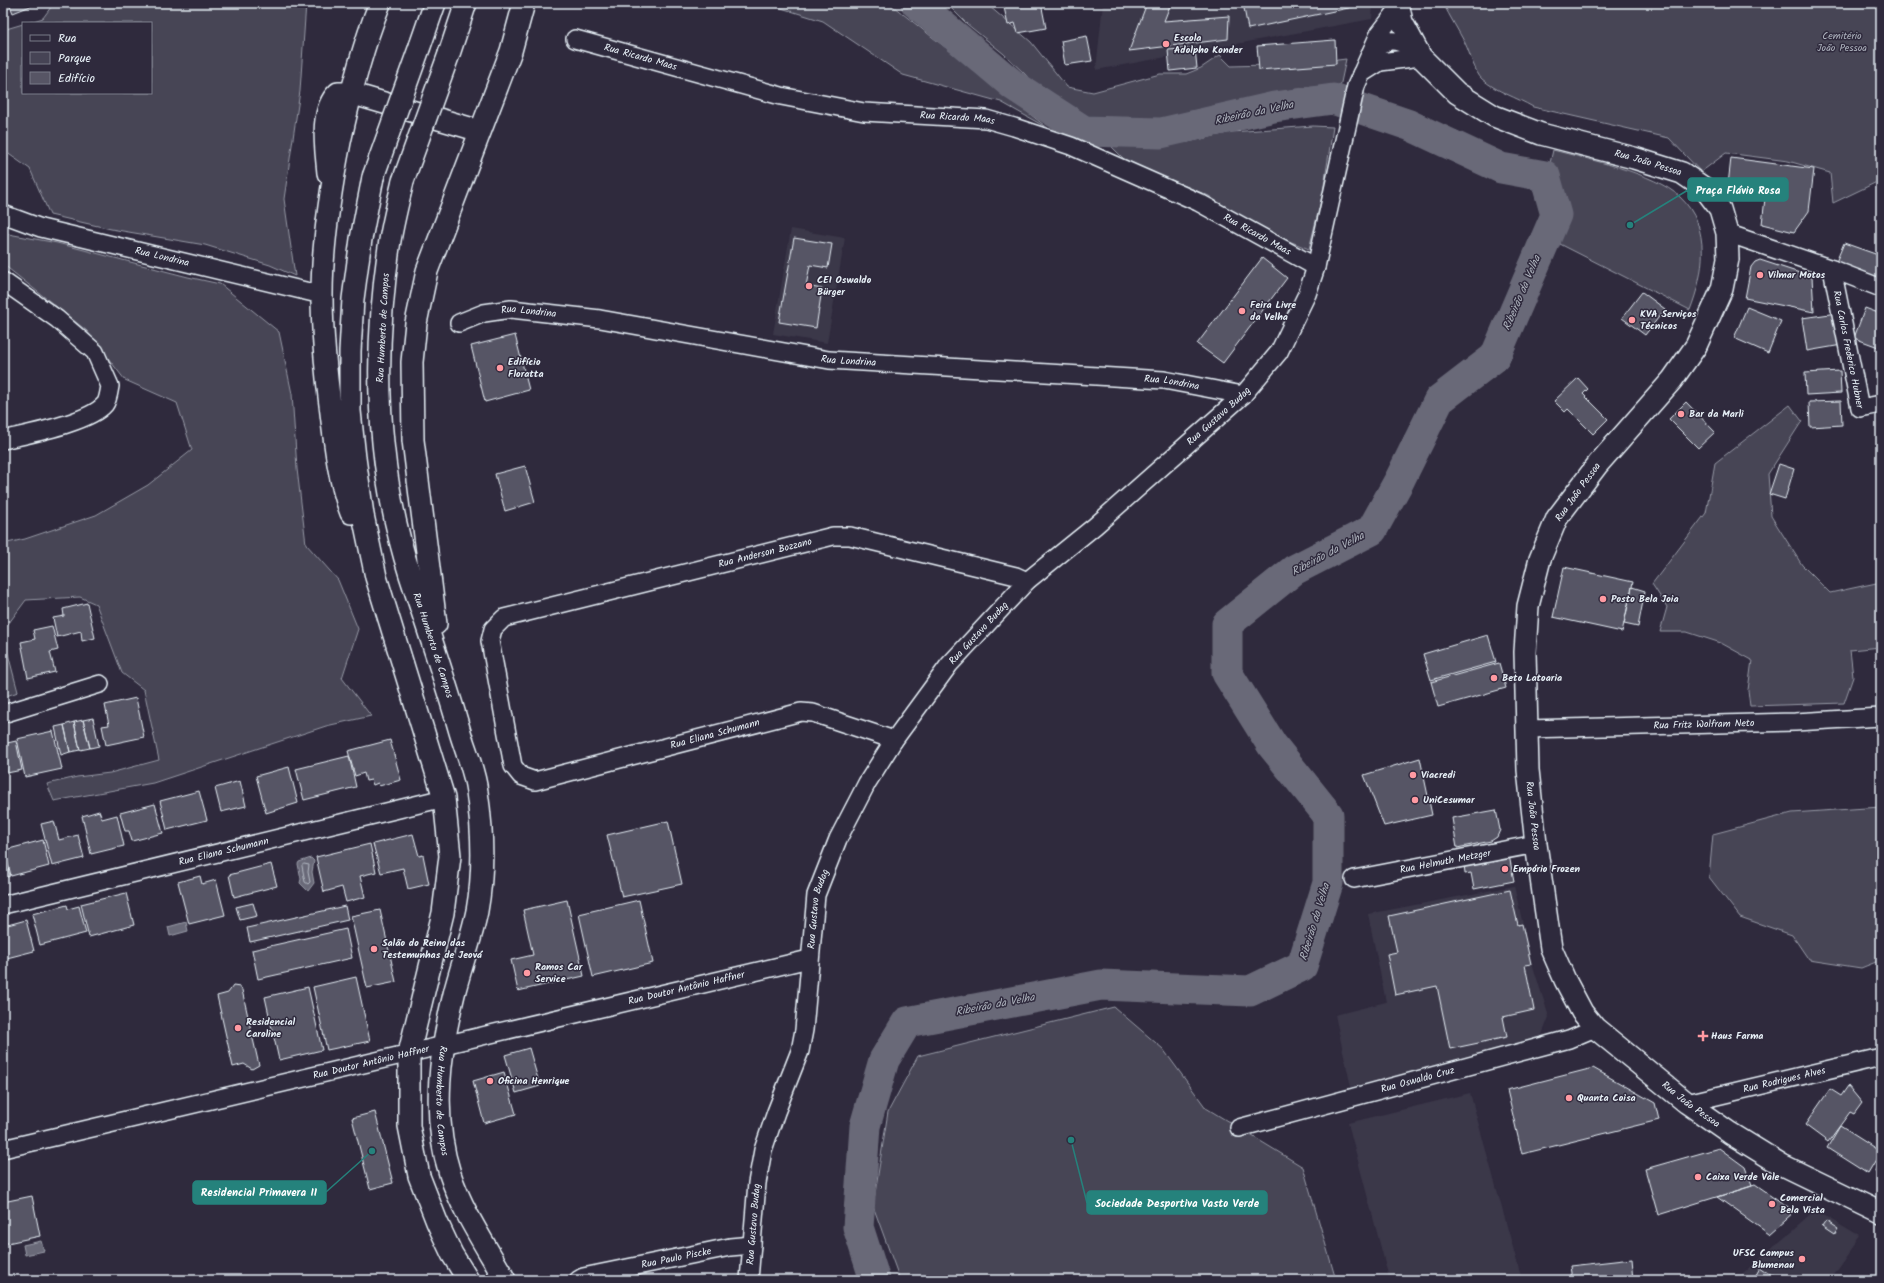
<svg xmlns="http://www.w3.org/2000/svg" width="1884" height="1283" viewBox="0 0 1884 1283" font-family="Kalam,sans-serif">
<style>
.built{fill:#3b3749}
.green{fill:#464455;stroke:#979aa6}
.water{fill:#696978;stroke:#9c9fab}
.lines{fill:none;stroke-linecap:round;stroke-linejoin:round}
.shore{stroke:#b5bbc5;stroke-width:1}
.river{stroke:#696978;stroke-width:31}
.building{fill:#575565;stroke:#e8f1f8}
.minor-casing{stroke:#e8f1f8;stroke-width:20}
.major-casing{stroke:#e8f1f8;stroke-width:24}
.minor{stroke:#2f2a3d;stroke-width:17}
.major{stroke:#2f2a3d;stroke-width:21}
.major-bridge-casing{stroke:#e8f1f8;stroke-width:24;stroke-linecap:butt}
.major-bridge{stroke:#2f2a3d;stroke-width:21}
.poi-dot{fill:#ff9aa2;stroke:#2f2a3d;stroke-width:1.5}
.labels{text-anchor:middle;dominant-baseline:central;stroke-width:3;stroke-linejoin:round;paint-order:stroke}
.park-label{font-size:10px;fill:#afb4bf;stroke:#2f2a3d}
.poi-label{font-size:10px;font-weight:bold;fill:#e8f1f8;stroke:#2f2a3d;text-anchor:start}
.street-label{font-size:10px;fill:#e8f1f8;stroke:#2f2a3d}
.water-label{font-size:11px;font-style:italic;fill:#afb4be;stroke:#2f2a3d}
.leader{fill:none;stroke:#25827c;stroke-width:1.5}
.callout-dot{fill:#25827c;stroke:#2f2a3d;stroke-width:1.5}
.callout{fill:#25827c;stroke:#25827c;stroke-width:1.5}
.callout-label{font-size:11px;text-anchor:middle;font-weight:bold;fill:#fff}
</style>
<rect width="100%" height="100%" fill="#2f2a3d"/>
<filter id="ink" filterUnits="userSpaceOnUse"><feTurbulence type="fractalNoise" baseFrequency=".025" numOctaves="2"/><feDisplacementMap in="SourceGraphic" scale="8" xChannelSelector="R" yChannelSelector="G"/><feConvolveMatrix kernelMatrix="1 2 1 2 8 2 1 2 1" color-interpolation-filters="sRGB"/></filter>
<g filter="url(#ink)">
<path class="built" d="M1103 3H1373L1372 19 1096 70Z
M791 229 845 238 827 343 773 334Z
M1514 886 1532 963 1549 1017 1541 1037 1531 1043 1351 1087 1335 1015 1386 1002 1368 914Z
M1470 1093 1522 1280H1380L1389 1278 1348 1123Z
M1815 1210 1860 1237 1830 1280H1735Z"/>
<path class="green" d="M54 3H306L300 91 284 199 295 276 270 265 205 245 111 229 50 215 30 169 3 150V30L23 24V93H151V23H27L43 18Z
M765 3H889L1049 129 1001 102 903 75 823 21Z
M946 3H989V6L1031 42 1067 87 1093 92 1160 74H1186L1201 68 1220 55 1231 66 1305 64 1346 59 1339 92 1248 104 1175 119 1091 126 1051 99 1004 54 967 24Z
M1443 3H1881V180L1833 203 1830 173 1788 161 1726 153 1701 172 1669 138 1533 107C1516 97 1497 92 1482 79 1475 73 1470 53 1465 43 1458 30 1450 17 1443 3Z
M1313 126 1333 127 1323 192 1309 249 1269 233 1240 218 1209 196 1126 161 1106 141 1188 142 1232 132Z
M1553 150C1587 159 1655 173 1680 197 1712 227 1704 274 1690 310L1560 244C1563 215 1570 197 1548 172Z
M3 233 57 243 188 277 220 284 279 332 292 394 297 469 306 544 338 580 358 629 342 678 371 716 326 726 153 783 54 801 47 784 77 777 110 773 159 760 144 690 122 673 96 604 80 597 26 600 3 631V544L25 539 96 515 148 485 192 450 177 403 125 380 87 331 4 265Z
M1790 405 1802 421 1768 474 1771 516 1802 565 1830 593 1881 582V647L1850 650 1853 677 1844 703 1750 706 1748 690 1752 660 1721 643 1687 632H1660L1667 607 1652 584 1706 513 1715 463Z
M3 635 18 692 3 697Z
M1881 807V960L1861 968 1809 960 1792 935 1740 917 1709 877 1713 834 1792 813Z
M1114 1007 1163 1049 1206 1108 1303 1167 1336 1280H900L873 1206 888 1112 918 1056Z"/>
<path class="water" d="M311 858 314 861 312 872 314 883 308 891 300 883 301 879 298 864 299 862Z
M186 922 188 931 170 936 168 927Z
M41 1241 44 1251 25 1255 23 1245Z"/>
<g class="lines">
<path class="shore" d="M304 864 309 865 308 872 310 882 308 884 305 882 302 866Z"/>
<path class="river" d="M875 1280 858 1227 865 1126 884 1060 907 1022 1101 985 1250 991 1302 966 1328 883V815L1272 745 1227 673V624L1294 570 1372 530 1399 481 1439 400 1495 357 1556 215 1545 176 1501 168 1409 125 1333 99 1274 107 1161 133 1084 131 1013 85 916 3"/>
</g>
<path class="building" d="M9 3H38L13 13Z
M1003 3H1041L1046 28 1018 33 1015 23 1008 25Z
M1147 3H1171L1164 21 1229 16 1228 39 1129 51Z
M1243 3H1358V6L1248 29Z
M1087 36 1092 61 1065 65 1061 41Z
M1335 40 1336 64 1259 70 1257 46Z
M1195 48 1197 68 1170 71 1168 50Z
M1731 158 1814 169 1809 211 1794 232 1762 224 1766 190 1728 185Z
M794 238 832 244 828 268 810 265 806 286 822 289 816 328 779 322Z
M1844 243 1881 256V279L1836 262Z
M1262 258 1287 278 1223 363 1197 344Z
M1760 260 1812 277 1814 312 1745 298 1751 267 1755 262Z
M1642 292 1665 309 1645 335 1622 318Z
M1747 307 1781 321 1768 353 1734 338Z
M1865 308 1881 314V348L1854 338Z
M1837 313 1842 345 1807 351 1802 318Z
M515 335 529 390 485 402 471 346Z
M1840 371 1841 393 1806 395 1805 373Z
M1578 378 1588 389 1583 394 1608 419 1593 434 1568 409 1565 412 1554 401Z
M1841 401 1842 425 1810 427 1809 402Z
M1686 402 1715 432 1698 448 1669 419Z
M1779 464 1794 469 1785 499 1769 494Z
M525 466 535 502 505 511 495 474Z
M1564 567 1633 582 1622 632 1553 617Z
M1632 587 1645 591 1638 627 1624 624Z
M87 603 95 638 82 641 81 631 57 637 53 618 64 616 63 609Z
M52 626 58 650 50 652 55 672 28 678 21 642 35 639 33 630Z
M1488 635 1496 662 1431 680 1423 654Z
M1499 663 1506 688 1438 707 1431 682Z
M136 698 144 737 106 745 102 726 109 725 105 705Z
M93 718 99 746 90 748 83 720Z
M83 720 90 748 80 750 74 722Z
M74 722 80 750 70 752 64 725Z
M64 725 70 752 61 755 55 727Z
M53 731 62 769 25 777 17 739Z
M390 740 401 780 379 786 378 783 373 785 371 780 366 781 364 773 355 776 348 751Z
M16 741 22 770 7 773 3 757V744Z
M349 756 356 787 304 800 296 769Z
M1420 758 1432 815 1384 826 1364 775Z
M289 767 298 803 266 813 256 776Z
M240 781 246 806 221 812 215 788Z
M199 791 207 820 167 830 160 801Z
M155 804 163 833 132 841 129 831H125L120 813Z
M1496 810 1500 830 1497 837 1491 841 1457 848 1452 818Z
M99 811 102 819 117 815 124 846 91 854 82 816Z
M54 821 59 840 78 835 84 858 52 866 41 824Z
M668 821 682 884 622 897 607 835Z
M413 834 419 856 423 855 429 884 408 889 403 868 381 873 373 844Z
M43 840 49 866 11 876 5 850Z
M370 844 376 872 360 876 365 897 346 902 342 887 324 892 316 857Z
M3 847 10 876 3 878Z
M1509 855 1514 881 1474 889 1471 873 1465 874 1464 863Z
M271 864 277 886 234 897 229 875Z
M200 876 202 884 216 880 225 915 189 924 178 882Z
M1510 890 1518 925 1522 924 1531 964 1525 965 1534 1010 1503 1017 1507 1037 1450 1049 1437 986 1395 995 1387 954 1397 952 1389 916Z
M126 893 134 925 89 937 81 904Z
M567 900 584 976 518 991 511 960 533 955 523 910Z
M639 900 653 963 593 977 579 914Z
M253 903 257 916 240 920 236 907Z
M67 905 68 909 79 906 86 933 40 945 32 914Z
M345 906 348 920 250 942 247 928Z
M380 910 396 982 367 988 351 916Z
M26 920 34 951 3 959V923L4 926Z
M346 929 352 958 258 979 252 950Z
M356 977 370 1041 327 1050 313 987Z
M233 986 240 987 242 990 258 1061 259 1065 252 1069 244 1064 233 1067 217 996 228 993Z
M308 987 322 1050 279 1060 265 997Z
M529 1048 540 1086 516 1093 505 1055Z
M1593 1068 1655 1103 1659 1120 1522 1154 1507 1090Z
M504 1072 516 1114 484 1123 473 1081Z
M1848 1086 1862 1103 1854 1114 1850 1112 1828 1142 1805 1125 1830 1089 1841 1096Z
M375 1112 393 1183 370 1189 352 1118Z
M1840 1126 1881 1152 1868 1174 1827 1148Z
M1719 1148 1745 1167 1752 1186 1658 1215 1645 1169Z
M1881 1159V1174L1875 1172Z
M1755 1185 1794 1212 1769 1234 1717 1197Z
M32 1196 40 1236 3 1244V1202Z
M1826 1221 1838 1229 1834 1235 1822 1227Z
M1632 1259 1634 1280H1572L1570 1266Z
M1760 1268 1778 1280H1753Z"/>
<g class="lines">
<defs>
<g id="minor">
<path id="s1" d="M575 39 781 96 864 112 986 119 1014 127 1071 146 1198 202 1316 267"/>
<path d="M1370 54C1390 36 1392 39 1416 48"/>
<path d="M1361 74 1380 62 1421 57"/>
<path id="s2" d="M3 214 41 228 322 295"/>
<path d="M1727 233 1832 269 1881 288"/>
<path id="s3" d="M1832 269 1860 408 1881 404"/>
<path d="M3 281 57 319 95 352 110 386C109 392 108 400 105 404 89 423 27 434 3 440"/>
<path id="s4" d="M459 323 484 313 511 309 600 319 829 360 1164 380 1243 395"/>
<path d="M3 714 100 684"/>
<path id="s5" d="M1527 729 1795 722 1881 717"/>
<path id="s6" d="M894 740 813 713 801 712 535 781 521 776 513 766 490 641 493 629 504 618 833 536H850L1016 576 1027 581"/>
<path id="s7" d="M1354 879 1536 844"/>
<path id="s8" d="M3 905 444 798"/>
<path id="s9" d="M1687 1103 1881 1057"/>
<path id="s10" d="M1239 1128 1569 1039 1595 1028"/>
<path id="s11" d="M3 1149 809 959"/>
<path id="s12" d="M578 1280 583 1277 730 1247 752 1245"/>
<path id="s13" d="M749 1280 757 1183 763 1150 776 1112 800 1051 804 1030 816 895 838 839 867 783 894 740 949 665 1027 581 1095 526 1243 395 1279 352 1307 294 1316 267 1356 86 1379 34 1399 8"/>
</g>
<g id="major">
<path id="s14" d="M1398 3 1402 22 1421 57 1457 93 1494 116 1541 134 1634 158 1682 173 1704 188 1720 209 1727 233 1728 259 1722 289 1696 346 1672 380 1598 464 1557 518 1540 559 1528 606 1525 652 1528 770 1536 844 1551 948 1565 980 1582 1012 1595 1028 1687 1103 1730 1133 1782 1165 1881 1213"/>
<path d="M420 46 435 3"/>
<path d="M449 54 466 3"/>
<path d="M328 173C326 150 319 111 338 93H350L480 131"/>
<path d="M373 177 361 239 353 299 350 351V411L355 458 363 515 376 577 444 798 450 856 443 913 409 1053V1126L419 1176 437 1222 452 1254 468 1280"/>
<path id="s15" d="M403 181C398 203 392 225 389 247 373 357 376 469 410 575 427 627 445 679 460 732 466 752 475 772 477 792 483 832 484 872 477 911 471 940 461 966 454 994 440 1052 431 1115 450 1174 462 1211 486 1246 505 1280"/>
<path d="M351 513C339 482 335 446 331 413 326 374 322 335 322 295 322 244 330 193 340 142 350 95 362 48 380 3"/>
<path d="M436 624 413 440 412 362 416 323 427 271 511 51 524 3"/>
</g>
</defs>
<use href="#minor" class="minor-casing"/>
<use href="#major" class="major-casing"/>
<use href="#minor" class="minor"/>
<use href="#major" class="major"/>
<defs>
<path id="major-bridge" d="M373 177 420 46
M403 181 449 54"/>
</defs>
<use href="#major-bridge" class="major-bridge-casing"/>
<use href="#major-bridge" class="major-bridge"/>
</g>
</g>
<g class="poi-dot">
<circle cx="1166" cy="44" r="4"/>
<circle cx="1760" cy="275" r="4"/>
<circle cx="809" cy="286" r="4"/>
<circle cx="1242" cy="311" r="4"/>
<circle cx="1632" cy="320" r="4"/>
<circle cx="500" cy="368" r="4"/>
<circle cx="1681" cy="414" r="4"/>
<circle cx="1603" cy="599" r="4"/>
<circle cx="1494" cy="678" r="4"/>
<circle cx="1413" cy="775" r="4"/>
<circle cx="1415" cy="800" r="4"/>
<circle cx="1505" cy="869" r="4"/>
<circle cx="374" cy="949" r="4"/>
<circle cx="527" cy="973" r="4"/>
<circle cx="238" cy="1028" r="4"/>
<path d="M1701 1030h4v4h4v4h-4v4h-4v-4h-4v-4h4z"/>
<circle cx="490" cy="1081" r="4"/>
<circle cx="1569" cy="1098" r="4"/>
<circle cx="1698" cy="1177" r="4"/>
<circle cx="1772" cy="1204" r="4"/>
<circle cx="1802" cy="1259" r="4"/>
</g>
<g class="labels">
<g class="park-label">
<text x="1842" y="36">Cemitério<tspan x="1842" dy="12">João Pessoa</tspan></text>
</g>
<g class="poi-label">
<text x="1174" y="38">Escola<tspan x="1174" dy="12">Adolpho Konder</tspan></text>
<text x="1768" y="275">Vilmar Motos</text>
<text x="817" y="280">CEI Oswaldo<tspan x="817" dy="12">Bürger</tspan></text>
<text x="1250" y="305">Feira Livre<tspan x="1250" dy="12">da Velha</tspan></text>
<text x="1640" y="314">KVA Serviços<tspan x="1640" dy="12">Técnicos</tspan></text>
<text x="508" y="362">Edifício<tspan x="508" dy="12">Floratta</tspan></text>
<text x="1689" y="414">Bar da Marli</text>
<text x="1611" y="599">Posto Bela Joia</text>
<text x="1502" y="678">Beto Latoaria</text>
<text x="1421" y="775">Viacredi</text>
<text x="1423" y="800">UniCesumar</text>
<text x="1513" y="869">Empório Frozen</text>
<text x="382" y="943">Salão do Reino das<tspan x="382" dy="12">Testemunhas de Jeová</tspan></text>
<text x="535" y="967">Ramos Car<tspan x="535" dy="12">Service</tspan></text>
<text x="246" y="1022">Residencial<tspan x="246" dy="12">Caroline</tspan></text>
<text x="1711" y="1036">Haus Farma</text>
<text x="498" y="1081">Oficina Henrique</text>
<text x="1577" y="1098">Quanta Coisa</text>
<text x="1706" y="1177">Caixa Verde Vale</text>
<text x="1780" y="1198">Comercial<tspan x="1780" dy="12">Bela Vista</tspan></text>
<text x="1794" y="1253" text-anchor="end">UFSC Campus<tspan x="1794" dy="12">Blumenau</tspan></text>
</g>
<g class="street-label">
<text stroke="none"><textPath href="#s1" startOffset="68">Rua Ricardo Maas</textPath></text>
<text stroke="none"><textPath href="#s1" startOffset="392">Rua Ricardo Maas</textPath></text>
<text stroke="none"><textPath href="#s14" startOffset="315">Rua João Pessoa</textPath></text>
<text stroke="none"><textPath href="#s1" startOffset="716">Rua Ricardo Maas</textPath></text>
<text stroke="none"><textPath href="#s2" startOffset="165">Rua Londrina</textPath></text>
<text stroke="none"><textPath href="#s4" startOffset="72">Rua Londrina</textPath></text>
<text transform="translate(383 328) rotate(-87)">Rua Humberto de Campos</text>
<text stroke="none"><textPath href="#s3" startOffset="82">Rua Carlos Frederico Hubner</textPath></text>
<text stroke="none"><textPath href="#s4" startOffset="396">Rua Londrina</textPath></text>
<text stroke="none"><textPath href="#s4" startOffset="720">Rua Londrina</textPath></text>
<text stroke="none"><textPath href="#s13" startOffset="1028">Rua Gustavo Budag</textPath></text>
<text transform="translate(1578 492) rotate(-54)">Rua João Pessoa</text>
<text stroke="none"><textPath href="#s6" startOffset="824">Rua Anderson Bozzano</textPath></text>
<text stroke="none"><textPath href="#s13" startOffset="704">Rua Gustavo Budag</textPath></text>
<text stroke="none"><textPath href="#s15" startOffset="473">Rua Humberto de Campos</textPath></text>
<text stroke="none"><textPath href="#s5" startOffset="177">Rua Fritz Wolfram Neto</textPath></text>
<text transform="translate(715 734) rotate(-15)">Rua Eliana Schumann</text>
<text stroke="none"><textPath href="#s14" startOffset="1072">Rua João Pessoa</textPath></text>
<text stroke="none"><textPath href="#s8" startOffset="227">Rua Eliana Schumann</textPath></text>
<text stroke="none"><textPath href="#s7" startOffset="93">Rua Helmuth Metzger</textPath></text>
<text stroke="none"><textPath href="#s13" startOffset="380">Rua Gustavo Budag</textPath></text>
<text stroke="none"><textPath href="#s11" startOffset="702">Rua Doutor Antônio Haffner</textPath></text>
<text stroke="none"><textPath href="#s11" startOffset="378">Rua Doutor Antônio Haffner</textPath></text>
<text stroke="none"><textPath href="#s10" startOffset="185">Rua Oswaldo Cruz</textPath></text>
<text stroke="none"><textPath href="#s9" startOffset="100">Rua Rodrigues Alves</textPath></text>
<text stroke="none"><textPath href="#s15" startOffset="940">Rua Humberto de Campos</textPath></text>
<text stroke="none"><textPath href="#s14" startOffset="1420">Rua João Pessoa</textPath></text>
<text stroke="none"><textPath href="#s13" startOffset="56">Rua Gustavo Budag</textPath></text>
<text stroke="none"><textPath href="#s12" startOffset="101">Rua Paulo Piscke</textPath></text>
</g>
<g class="water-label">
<text transform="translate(1254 113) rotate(-12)">Ribeirão da Velha</text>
<text transform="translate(1522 293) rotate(-67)">Ribeirão da Velha</text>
<text transform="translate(1328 554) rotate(-28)">Ribeirão da Velha</text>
<text transform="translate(1315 922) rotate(-73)">Ribeirão da Velha</text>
<text transform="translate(995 1005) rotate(-11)">Ribeirão da Velha</text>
</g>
</g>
<path class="leader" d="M1630 225L1688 190M372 1151L326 1192M1071 1140L1087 1203"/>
<g class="callout-dot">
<circle cx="1630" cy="225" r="4"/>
<circle cx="372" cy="1151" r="4"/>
<circle cx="1071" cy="1140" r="4"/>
</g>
<g class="callout">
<rect x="1688" y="178" width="100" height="23" rx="4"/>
<rect x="193" y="1181" width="133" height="23" rx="4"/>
<rect x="1087" y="1191" width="180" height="23" rx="4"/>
</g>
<g class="callout-label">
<text x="1738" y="194">Praça Flávio Rosa</text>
<text x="259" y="1196">Residencial Primavera II</text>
<text x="1177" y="1207">Sociedade Desportiva Vasto Verde</text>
</g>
<rect width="1884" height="1283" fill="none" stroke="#2f2a3d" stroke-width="16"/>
<rect x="8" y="8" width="1868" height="1267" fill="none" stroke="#e8f1f8" stroke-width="1.5" filter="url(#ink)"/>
<rect x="22" y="22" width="130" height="72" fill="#2f2a3d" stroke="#797a88"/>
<rect x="30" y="35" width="20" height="6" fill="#2f2a3d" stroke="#797a88"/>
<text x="58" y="42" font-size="12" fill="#e8f1f8">Rua</text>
<rect x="30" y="52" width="20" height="12" fill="#464455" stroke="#797a88"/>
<text x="58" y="62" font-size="12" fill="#e8f1f8">Parque</text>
<rect x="30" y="72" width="20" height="12" fill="#575565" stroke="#797a88"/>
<text x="58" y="82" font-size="12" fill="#e8f1f8">Edifício</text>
</svg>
